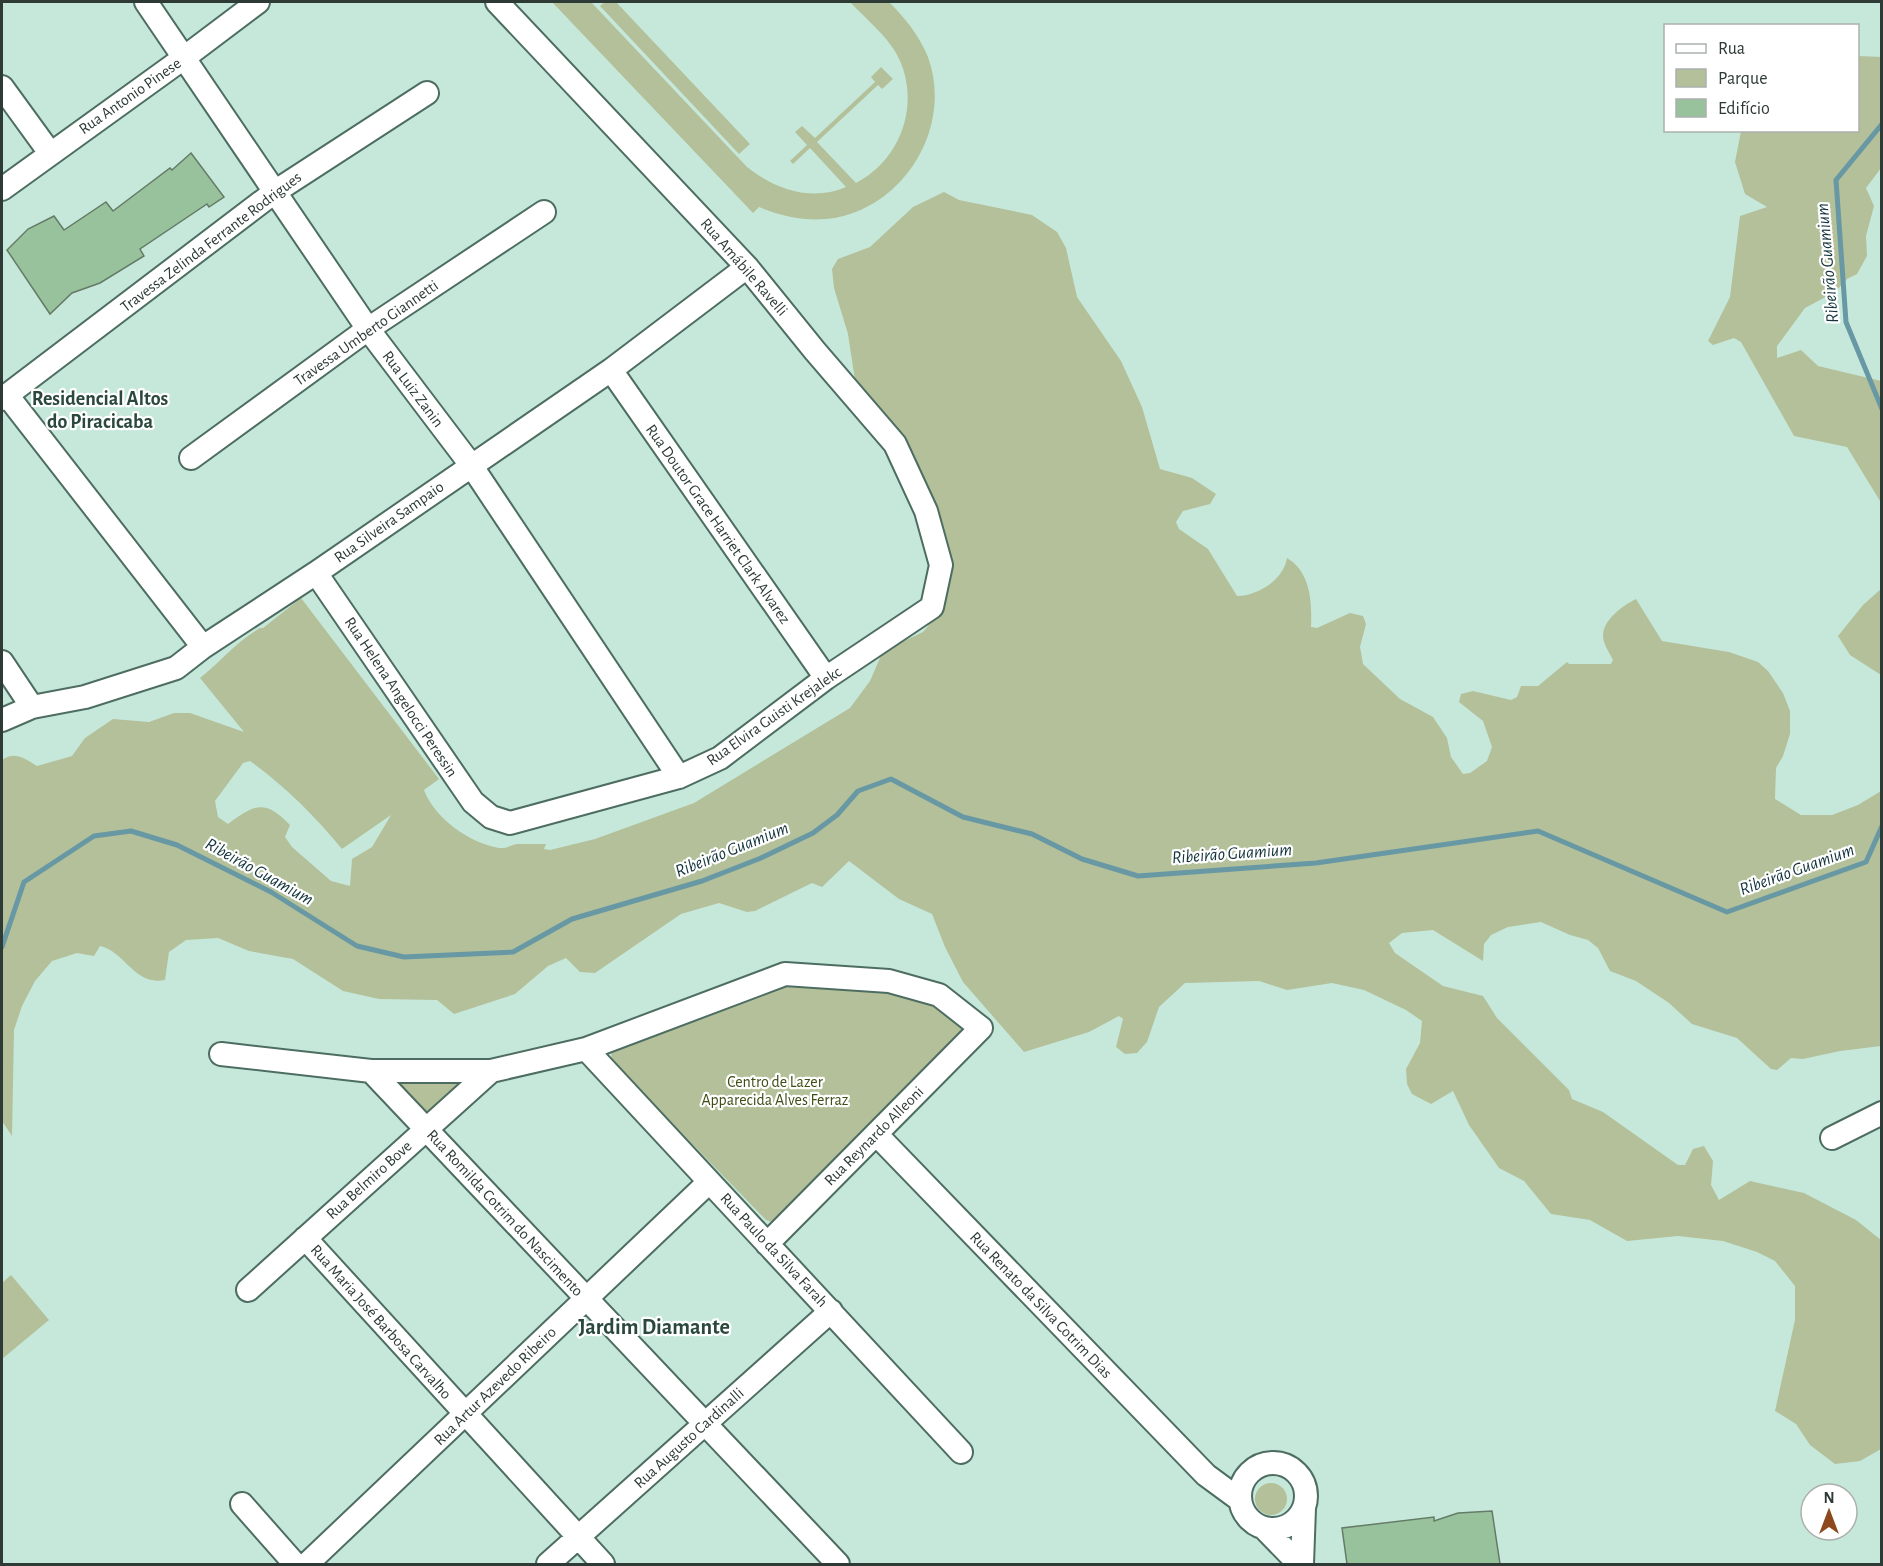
<svg xmlns="http://www.w3.org/2000/svg" width="1883" height="1566" viewBox="0 0 1883 1566" font-family="'Alegreya Sans',sans-serif">
<style>
.green{fill:#b3c099;fill-rule:evenodd}
.lines{fill:none;stroke-linecap:round;stroke-linejoin:round}
.stream{stroke:#6798a4;stroke-width:5}
.building{fill:#98c29b;stroke:#657b67;stroke-width:1.5}
.minor-casing{stroke:#4e6d62;stroke-width:26}
.minor{stroke:#fff;stroke-width:22}
.labels{text-anchor:middle;dominant-baseline:central;stroke-width:4.5;stroke-linejoin:round;paint-order:stroke}
.street-label{font-size:16px;fill:#2d3a35;stroke:#fff}
.park-label{font-size:16px;fill:#3e4d15;stroke:#fff}
.water-label{font-size:18px;font-style:italic;fill:#14343d;stroke:#fff}
.quarter-label{font-size:20px;font-weight:bold;fill:#2b483f;stroke:#fff}
.district-label{font-size:22px;font-weight:bold;fill:#2b483f;stroke:#fff}
</style>
<rect width="100%" height="100%" fill="#c6e8db"/>
<path class="green" d="M552 2H591L747 167C775 189 811 202 846 187L810 148 793 164 790 161 807 145 795 132 802 126 815 138 875 82 871 77 881 67 893 79 882 89 878 85 817 142 856 183C903 159 922 99 896 53 885 34 865 18 850 2H889C905 18 919 35 928 57 953 126 906 205 835 218 808 222 783 217 759 207L753 213Z
M605 2H616L750 144 739 154 600 6Z
M1858 56 1882 57 1881 168 1866 188 1874 206 1866 236 1867 256 1857 274 1847 279 1835 292 1805 308 1777 346V358L1801 350 1818 366 1881 381V506L1880 501 1847 447 1794 436 1741 342 1734 338 1713 345 1708 341 1730 297 1740 216 1767 207 1745 194 1735 162 1741 131 1858 130Z
M944 192 959 200 1032 215 1057 232 1066 248 1077 297 1121 361 1142 407 1160 469 1192 478 1216 494 1210 504 1183 511 1176 522 1179 529 1208 549 1237 596C1253 596 1274 585 1282 571 1285 567 1286 562 1287 558 1311 572 1312 603 1311 627L1317 628 1350 613 1363 616 1366 624 1360 647 1363 664 1400 699 1433 717 1447 738 1451 757 1463 774 1470 773 1487 761 1492 747 1483 721 1459 702 1461 694 1473 691 1511 700 1517 697 1521 686H1538L1567 662 1569 664H1611L1613 660C1610 654 1606 648 1604 642 1598 623 1622 606 1636 599L1662 641 1729 652 1758 662 1768 671 1783 693 1790 711V734L1783 756 1776 768 1775 799 1801 815H1832L1858 805 1881 791V1046L1840 1051 1803 1059 1791 1058 1777 1070 1771 1069 1737 1038 1692 1024 1669 1003 1636 981 1610 971 1598 948 1588 940 1570 935 1541 922 1508 927 1491 935 1484 944 1483 961 1433 930 1402 933 1389 943 1395 953 1443 986 1483 996 1497 1018 1569 1090 1572 1099 1603 1112 1678 1165H1685L1693 1149 1704 1146 1713 1161 1711 1185 1719 1200 1750 1181 1804 1193 1856 1220 1881 1240V1449L1860 1461 1835 1464 1810 1445 1796 1424 1775 1411 1795 1320V1286L1775 1261 1757 1252 1723 1241 1678 1236 1627 1241 1590 1220 1551 1214 1524 1181 1499 1168 1469 1125 1453 1091 1431 1104 1412 1094 1407 1084 1406 1069 1420 1043 1422 1021 1406 1010 1364 990 1332 983 1287 990 1259 981 1185 983 1159 1007 1147 1042 1137 1053 1125 1054 1116 1047 1123 1019 1119 1016 1089 1032 1024 1052 963 982 945 947 932 914 899 899 849 861 822 887 812 883 755 911 747 912 719 903 681 914 595 973 580 972 566 958 548 966 515 994 454 1014 437 1000 379 999 343 991 293 959 249 951 218 938 186 940 169 952 165 980C134 986 126 952 100 946L94 956 77 953 52 961 35 981 22 1006 14 1030 12 1136 2 1121V760C15 751 24 758 37 766L72 756 85 738 113 719 149 722 174 713H190L244 732 200 678C220 662 237 641 260 628H263L301 598 439 779 424 790C435 819 470 843 499 848 506 849 511 845 517 844 527 844 536 844 546 844L544 849 550 850 595 839 694 803 850 708 870 681 883 651 923 632 934 619 930 555 921 523 856 387 848 334 834 288 832 269 838 259 870 247 913 207ZM250 761C285 786 315 816 342 849L391 815 372 847 352 859 350 886 331 881 292 847 285 837 290 825C265 799 255 804 228 824L218 817 215 801 243 763Z
M1881 589V675L1850 655 1838 636 1863 605Z
M792 983 883 989 933 1002 970 1032 780 1220 772 1222 766 1220 611 1060 612 1047Z
M471 1076 429 1118 390 1078Z
M11 1275 49 1320 2 1359V1283Z
M1255 1499a16 16 0 1 1 32 0a16 16 0 1 1-32 0Z"/>
<g class="lines">
<path class="stream" d="M1882 124 1836 180 1846 322 1882 409
M2 947 24 882 94 836 131 831 177 845 271 892 357 946 404 957 513 952 572 919 702 881 761 858 813 833 837 815 858 791 891 779 963 817 1032 834 1082 859 1138 876 1316 863 1538 831 1727 912 1866 862 1882 826"/>
</g>
<path class="building" d="M191 153 224 197 209 207 207 204 140 249 144 256 100 283 72 293 50 314 7 250 28 229 54 216 64 230 106 202 113 211 170 168 172 170Z
M1492 1511 1500 1564H1347L1342 1528 1434 1517V1521L1458 1513Z"/>
<g class="lines">
<defs>
<path id="minor" d="M146 2 368 329 471 465 679 777
M2 87 50 153
M2 189 185 57 258 2
M611 370 826 678
M7 395 203 647
M2 399 276 191 427 93
M191 458 368 329 544 212
M316 573 473 802 491 817 510 823 679 777 720 758 826 678 932 607 941 565 926 511 895 444 815 351 747 267 497 2
M2 662 32 707
M2 720 32 707 85 697 176 668 203 647 316 573 611 370 747 267
M586 1049 961 1452
M221 1054 371 1071H491L586 1049 785 974 889 981 939 995 981 1028 767 1244
M371 1071 838 1564
M876 1134 1206 1475 1240 1500
M1832 1138 1882 1113
M305 1238 603 1564
M248 1290 491 1071
M1240 1496a33 33 0 1 1 66 0a33 33 0 1 1-66 0Z
M242 1504 295 1564
M1264 1528 1299 1564
M307 1564 709 1182
M548 1564 831 1311
M1302 1564 1304 1508"/>
</defs>
<use href="#minor" class="minor-casing"/>
<use href="#minor" class="minor"/>
</g>
<g class="labels">
<g class="street-label">
<text transform="translate(130 96) rotate(-35)">Rua Antonio Pinese</text>
<text transform="translate(211 242) rotate(-37)">Travessa Zelinda Ferrante Rodrigues</text>
<text transform="translate(744 267) rotate(49)">Rua Amábile Ravelli</text>
<text transform="translate(366 333) rotate(-35)">Travessa Umberto Giannetti</text>
<text transform="translate(413 389) rotate(53)">Rua Luiz Zanin</text>
<text transform="translate(389 522) rotate(-35)">Rua Silveira Sampaio</text>
<text transform="translate(718 524) rotate(55)">Rua Doutor Grace Harriet Clark Alvarez</text>
<text transform="translate(401 697) rotate(56)">Rua Helena Angelocci Peressin</text>
<text transform="translate(774 716) rotate(-35)">Rua Elvira Guisti Krejalekc</text>
<text transform="translate(874 1136) rotate(-45)">Rua Reynardo Alleoni</text>
<text transform="translate(369 1180) rotate(-42)">Rua Belmiro Bove</text>
<text transform="translate(505 1213) rotate(47)">Rua Romilda Cotrim do Nascimento</text>
<text transform="translate(774 1250) rotate(47)">Rua Paulo da Silva Farah</text>
<text transform="translate(1041 1305) rotate(46)">Rua Renato da Silva Cotrim Dias</text>
<text transform="translate(381 1322) rotate(48)">Rua Maria José Barbosa Carvalho</text>
<text transform="translate(495 1386) rotate(-44)">Rua Artur Azevedo Ribeiro</text>
<text transform="translate(689 1438) rotate(-42)">Rua Augusto Cardinalli</text>
</g>
<g class="park-label">
<text x="775" y="1082">Centro de Lazer<tspan x="775" dy="18">Apparecida Alves Ferraz</tspan></text>
</g>
<g class="water-label">
<text transform="translate(1828 263) rotate(-95)">Ribeirão Guamium</text>
<text transform="translate(732 850) rotate(-22)">Ribeirão Guamium</text>
<text transform="translate(1232 854) rotate(-4)">Ribeirão Guamium</text>
<text transform="translate(1797 870) rotate(-20)">Ribeirão Guamium</text>
<text transform="translate(259 872) rotate(29)">Ribeirão Guamium</text>
</g>
<g class="quarter-label">
<text x="100" y="399">Residencial Altos<tspan x="100" dy="23">do Piracicaba</tspan></text>
</g>
<g class="district-label">
<text x="654" y="1327">Jardim Diamante</text>
</g>
</g>
<rect width="1883" height="1566" fill="none" stroke="#2d3a35" stroke-width="6"/>
<rect x="1664" y="24" width="195" height="108" fill="#ffffff" stroke="#abb0ae" stroke-width="1.5"/>
<rect x="1676" y="44" width="30" height="9" fill="#ffffff" stroke="#abb0ae" stroke-width="1.5"/>
<text x="1718" y="54" font-size="18" fill="#2d3a35">Rua</text>
<rect x="1676" y="69" width="30" height="18" fill="#b3c099" stroke="#abb0ae" stroke-width="1.5"/>
<text x="1718" y="84" font-size="18" fill="#2d3a35">Parque</text>
<rect x="1676" y="99" width="30" height="18" fill="#98c29b" stroke="#abb0ae" stroke-width="1.5"/>
<text x="1718" y="114" font-size="18" fill="#2d3a35">Edifício</text>
<g transform="translate(1829 1512)"><circle r="28" fill="#ffffff" stroke="#abb0ae" stroke-width="1.5"/>
<path d="M0-4.5L10 22L0 15L-10 22Z" fill="#8d491c"/>
<text y="-9" font-size="16" font-weight="bold" text-anchor="middle" fill="#2d3a35">N</text>
</g>
</svg>
